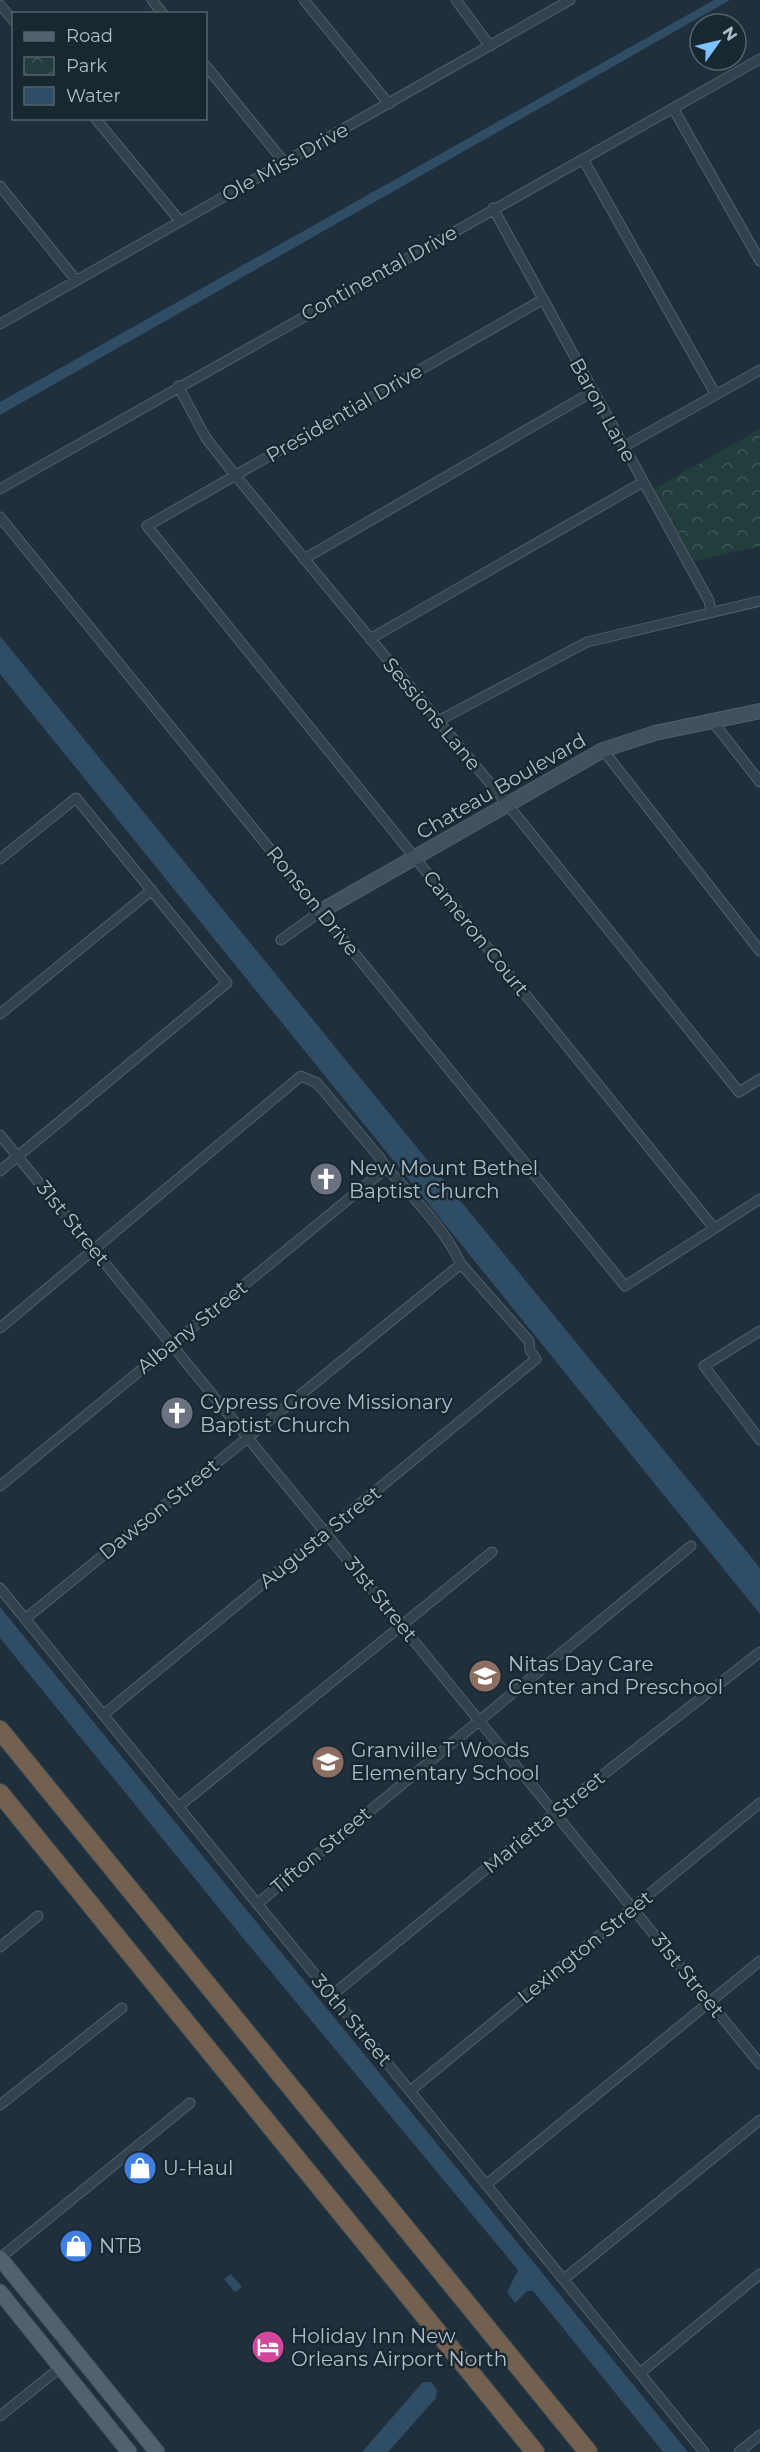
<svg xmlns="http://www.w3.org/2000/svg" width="760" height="2452" viewBox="0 0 760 2452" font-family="Montserrat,sans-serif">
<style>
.park{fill:url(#park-crowns)}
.water{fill:#2f4d64}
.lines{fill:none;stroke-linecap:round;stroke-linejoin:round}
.street-casing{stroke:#51606a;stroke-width:11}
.secondary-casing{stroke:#51606a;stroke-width:16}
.primary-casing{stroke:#3d4b56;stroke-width:17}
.highway-casing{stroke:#3e4d57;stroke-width:20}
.street{stroke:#33424c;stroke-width:9}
.secondary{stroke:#415160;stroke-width:14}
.primary{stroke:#51616d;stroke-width:15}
.highway{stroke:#73604f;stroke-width:18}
.labels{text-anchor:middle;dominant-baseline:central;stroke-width:5;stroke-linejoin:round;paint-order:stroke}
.street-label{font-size:20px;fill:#aebdc9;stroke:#192731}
.poi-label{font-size:20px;fill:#aebdc9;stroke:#192731;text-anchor:start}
</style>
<defs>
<pattern id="park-crowns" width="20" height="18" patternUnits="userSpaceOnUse" patternTransform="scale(1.5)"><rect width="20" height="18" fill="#213d3c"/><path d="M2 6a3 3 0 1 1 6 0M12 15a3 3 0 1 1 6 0" fill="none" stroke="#3f5757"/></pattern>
</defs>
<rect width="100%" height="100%" fill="#1f303c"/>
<path class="park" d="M760 429V546L694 561 654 489Z"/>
<path class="water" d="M714 0H730L0 415V402Z
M0 636 760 1568V1614L0 674Z
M0 1607 688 2452H663L533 2291H527L515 2303 507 2292 518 2270 243 1938 0 1638Z
M231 2274 242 2287 235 2292 224 2279Z
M423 2382H431L437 2390 436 2398 388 2452H362Z"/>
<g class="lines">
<defs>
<path id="street" d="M152 0 163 14
M304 0 389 104
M456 0 490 46
M0 5 14 21
M206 66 284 162
M673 108 760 261
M95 118 180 221
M583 159 716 395
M0 186 76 280
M493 208 709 601 711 611
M542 300 147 526 714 1228
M0 324 570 0
M178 386 206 438 235 475 508 805 739 1092 760 1079
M623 447 760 370
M0 489 760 59
M0 517 625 1286 760 1199
M304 559 592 392
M370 639 643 482
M438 721 587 642 760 601
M713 722 760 782
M603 750 760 951
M0 859 76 798 227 983 0 1171
M281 940 321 911
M0 1014 152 890
M0 1135 760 2064
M0 1328 301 1076 317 1083 380 1158C386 1170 395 1176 404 1187 425 1210 448 1236 461 1264L529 1341 530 1350 536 1359 103 1715
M760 1331 704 1366 760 1440
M0 1486 385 1169
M0 1588 704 2452
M25 1619 461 1264
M178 1807 492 1552
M257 1904 691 1546
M0 1947 38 1916
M331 1996 563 1806 760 1652
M410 2091 760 1803
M0 2105 122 2008
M487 2184 760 1961
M0 2258 190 2103
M564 2279 760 2120
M640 2373 760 2274
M0 2416 61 2367
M739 2452 760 2435"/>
<path id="secondary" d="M321 911 603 750 655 733 760 711"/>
<path id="primary" d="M0 2258 157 2452
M0 2292 129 2452"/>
<path id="highway" d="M0 1730 588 2452
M0 1793 535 2452"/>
</defs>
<use href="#street" class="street-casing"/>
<use href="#secondary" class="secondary-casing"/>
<use href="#primary" class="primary-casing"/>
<use href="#highway" class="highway-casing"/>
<use href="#street" class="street"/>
<use href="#secondary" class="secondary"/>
<use href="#primary" class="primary"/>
<use href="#highway" class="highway"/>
</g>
<defs>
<symbol id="church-disc" viewBox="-11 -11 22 22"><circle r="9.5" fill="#6b7280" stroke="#192731"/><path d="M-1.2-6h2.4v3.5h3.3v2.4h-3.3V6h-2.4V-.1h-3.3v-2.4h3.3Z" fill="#fff"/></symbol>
<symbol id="school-disc" viewBox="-11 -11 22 22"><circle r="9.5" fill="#8d6e63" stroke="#192731"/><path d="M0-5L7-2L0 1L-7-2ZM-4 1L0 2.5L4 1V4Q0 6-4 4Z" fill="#fff"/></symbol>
<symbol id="shop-disc" viewBox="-11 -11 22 22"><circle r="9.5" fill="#3f7fe0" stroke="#192731"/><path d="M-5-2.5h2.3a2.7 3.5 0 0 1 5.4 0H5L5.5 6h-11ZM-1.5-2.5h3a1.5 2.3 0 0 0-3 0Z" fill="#fff"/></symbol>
<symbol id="hotel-disc" viewBox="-11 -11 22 22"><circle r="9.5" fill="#d1479c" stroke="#192731"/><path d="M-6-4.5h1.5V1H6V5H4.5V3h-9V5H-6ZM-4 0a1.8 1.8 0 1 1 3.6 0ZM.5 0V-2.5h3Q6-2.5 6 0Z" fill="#fff"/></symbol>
</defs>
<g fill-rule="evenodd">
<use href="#church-disc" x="307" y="1160" width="38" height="38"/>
<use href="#church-disc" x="158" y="1394" width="38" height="38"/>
<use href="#school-disc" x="466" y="1657" width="38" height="38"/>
<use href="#school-disc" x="309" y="1743" width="38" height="38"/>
<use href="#shop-disc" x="121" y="2149" width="38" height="38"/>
<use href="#shop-disc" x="57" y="2227" width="38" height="38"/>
<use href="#hotel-disc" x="249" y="2328" width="38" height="38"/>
</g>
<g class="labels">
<g class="street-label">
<text transform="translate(285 162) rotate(-29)">Ole Miss Drive</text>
<text transform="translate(379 273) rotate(-29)">Continental Drive</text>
<text transform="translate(603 410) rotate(61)">Baron Lane</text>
<text transform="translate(344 413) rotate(-30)">Presidential Drive</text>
<text transform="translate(432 714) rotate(50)">Sessions Lane</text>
<text transform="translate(501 786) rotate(-30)">Chateau Boulevard</text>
<text transform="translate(313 901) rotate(51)">Ronson Drive</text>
<text transform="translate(476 933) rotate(51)">Cameron Court</text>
<text transform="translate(73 1223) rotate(51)">31st Street</text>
<text transform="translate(192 1327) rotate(-39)">Albany Street</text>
<text transform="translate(159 1509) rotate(-39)">Dawson Street</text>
<text transform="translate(320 1537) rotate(-39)">Augusta Street</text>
<text transform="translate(381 1599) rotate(51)">31st Street</text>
<text transform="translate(544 1822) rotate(-39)">Marietta Street</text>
<text transform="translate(321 1850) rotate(-40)">Tifton Street</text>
<text transform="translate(585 1947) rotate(-39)">Lexington Street</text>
<text transform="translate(688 1975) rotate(51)">31st Street</text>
<text transform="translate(352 2020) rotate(50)">30th Street</text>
</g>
<g class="poi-label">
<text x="349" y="1168">New Mount Bethel<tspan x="349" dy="23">Baptist Church</tspan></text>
<text x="200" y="1402">Cypress Grove Missionary<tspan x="200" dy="23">Baptist Church</tspan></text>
<text x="508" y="1664">Nitas Day Care<tspan x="508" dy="23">Center and Preschool</tspan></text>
<text x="351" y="1750">Granville T Woods<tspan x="351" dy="23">Elementary School</tspan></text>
<text x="163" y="2168">U-Haul</text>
<text x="99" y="2246">NTB</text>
<text x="291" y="2336">Holiday Inn New<tspan x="291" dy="23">Orleans Airport North</tspan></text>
</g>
</g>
<rect x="12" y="12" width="195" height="108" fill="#192731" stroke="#55636e" stroke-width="1.5"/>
<rect x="24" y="32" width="30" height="9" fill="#51616d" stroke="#55636e" stroke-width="1.5"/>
<text x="66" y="42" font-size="18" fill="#aebdc9">Road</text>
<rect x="24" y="57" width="30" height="18" fill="url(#park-crowns)" stroke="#55636e" stroke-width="1.5"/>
<text x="66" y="72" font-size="18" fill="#aebdc9">Park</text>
<rect x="24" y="87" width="30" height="18" fill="#2f4d64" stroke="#55636e" stroke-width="1.5"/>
<text x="66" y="102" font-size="18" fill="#aebdc9">Water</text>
<g transform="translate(718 42) rotate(56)"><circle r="28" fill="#192731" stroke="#55636e" stroke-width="1.5"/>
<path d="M0-4.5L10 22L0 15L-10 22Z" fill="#7dc4ff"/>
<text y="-9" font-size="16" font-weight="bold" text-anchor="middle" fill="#aebdc9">N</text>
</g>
</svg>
